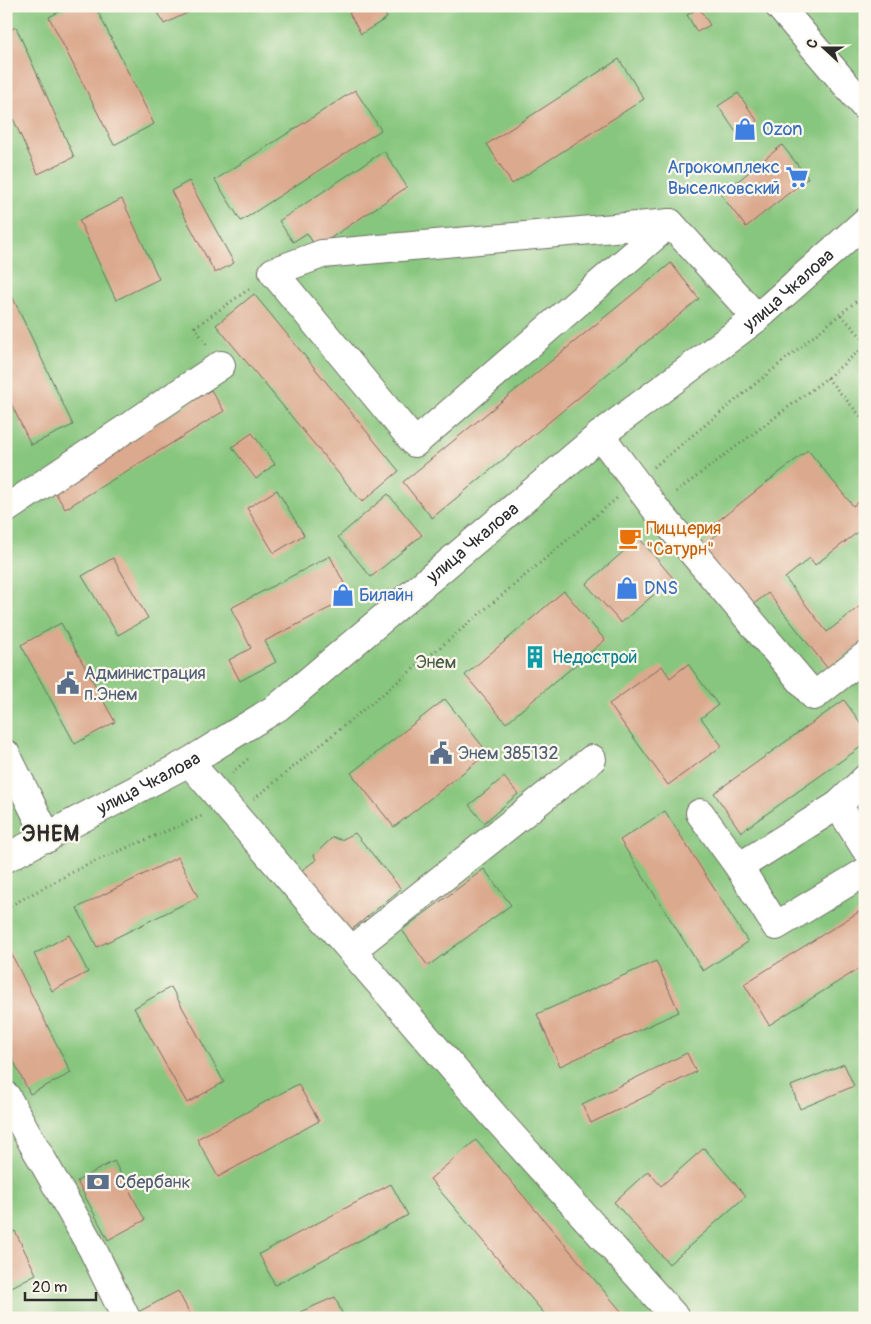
<svg xmlns="http://www.w3.org/2000/svg" width="871" height="1324" viewBox="0 0 871 1324" font-family="Pangolin,sans-serif">
<style>
.green{fill:#87c67e;stroke:#597854}
.building{fill:#dba98d}
.lines{fill:none;stroke-linecap:round;stroke-linejoin:round}
.minor-casing{stroke:#706e64;stroke-width:30}
.path{stroke:#706e64;stroke-width:3;stroke-dasharray:1 4;stroke-linecap:butt}
.minor{stroke:#fff;stroke-width:28}
.labels{text-anchor:middle;dominant-baseline:central;stroke-width:4.5;stroke-linejoin:round;paint-order:stroke}
.shop-label{font-size:18px;fill:#366cbe;stroke:#fbf7ec;text-anchor:start}
.street-label{font-size:18px;fill:#2b2b2b;stroke:#fbf7ec}
.food-label{font-size:18px;fill:#c56008;stroke:#fbf7ec;text-anchor:start}
.culture-label{font-size:18px;fill:#0d838f;stroke:#fbf7ec;text-anchor:start}
.park-label{font-size:18px;fill:#475a44;stroke:#fbf7ec}
.service-label{font-size:18px;fill:#4e5e75;stroke:#fbf7ec;text-anchor:start}
.district-label{font-size:22px;font-weight:bold;letter-spacing:1px;fill:#2b2b2b;stroke:#fbf7ec}
</style>
<rect width="100%" height="100%" fill="#fbf7ec"/>
<filter id="ink" filterUnits="userSpaceOnUse"><feTurbulence type="fractalNoise" baseFrequency=".02" numOctaves="2"/><feDisplacementMap in="SourceGraphic" scale="10" xChannelSelector="R" yChannelSelector="G"/><feConvolveMatrix kernelMatrix="1 2 1 2 8 2 1 2 1" color-interpolation-filters="sRGB"/></filter>
<filter id="wash" filterUnits="userSpaceOnUse"><feTurbulence type="fractalNoise" baseFrequency=".0096" numOctaves="4" result="noise"/><feDisplacementMap in="SourceGraphic" scale="20" xChannelSelector="R" yChannelSelector="G"/><feGaussianBlur stdDeviation="1.12" result="paint"/><feColorMatrix in="noise" values="0 0 0 0 0 0 0 0 0 0 0 0 0 0 0 0 0 1.4 0 .05"/><feComposite in="paint" operator="in"/></filter>
<g filter="url(#wash)">
<rect width="100%" height="100%" fill="#f0e9cf"/>
<path class="green" d="M6 6H865V1318H6Z"/>
<g id="blocks">
<path class="building" d="M70 6H95L154 124 114 145 49 17Z
M155 6H202L164 24Z
M360 6H380L387 18 361 34 349 13Z
M699 8 710 25 697 32 687 15Z
M16 27 74 157 38 174 6 103V32Z
M619 59 644 99 512 184 487 144Z
M355 90 381 130 241 221 215 180Z
M738 93 758 122 738 135 718 106Z
M782 145 808 178 746 227 721 195Z
M384 151 407 187 316 248 307 233 293 242 279 221Z
M189 181 234 263 215 273 171 191Z
M122 199 159 279 116 300 79 220Z
M671 263 699 299 432 518 403 482Z
M254 294 399 471 362 502 216 325Z
M12 296 73 425 31 445 6 393V299Z
M211 390 224 411 65 509 52 487Z
M252 433 275 464 256 479 232 447Z
M808 450 853 506 865 497V541L858 532 815 565 810 558 785 578 827 632 865 602V640L828 669 768 593 746 610 698 550 720 532 714 524Z
M277 490 304 535 274 553 247 508Z
M388 494 422 535 371 577 338 537Z
M639 538 673 578 621 623 586 584Z
M330 556 351 597 265 641 276 662 240 681 229 660 251 648 231 608Z
M113 558 148 618 118 635 82 576Z
M564 591 605 640 506 723 465 675Z
M61 623 115 722 75 744 21 645Z
M688 664 718 705 701 718 722 746 668 785 609 704 662 666 670 678Z
M445 699 488 753 394 827 351 773Z
M844 700 865 729V744L741 832 714 793Z
M504 777 518 794 484 823 469 805Z
M665 811 748 942 703 971 620 840Z
M355 833 401 889 350 931 302 870 316 860 314 855 333 837 341 840Z
M178 857 198 897 97 947 77 908Z
M484 869 511 905 428 966 402 930Z
M865 908V965L769 1025 744 984Z
M69 935 88 972 52 991 34 954Z
M6 943 71 1073 30 1094 6 1046Z
M656 961 679 1012 560 1066 537 1014Z
M171 987 224 1082 187 1103 134 1008Z
M687 1053 696 1072 591 1123 582 1104Z
M844 1064 854 1086 800 1109 791 1086Z
M298 1084 319 1121 218 1177 197 1139Z
M476 1140 627 1318H548L430 1179Z
M704 1148 746 1196 669 1264 614 1202 648 1171 661 1186Z
M114 1161 145 1220 108 1240 77 1181Z
M391 1184 408 1215 275 1285 259 1254Z
M15 1231 36 1274 6 1290V1235Z
M178 1291 192 1318H143L140 1311Z
M335 1297 344 1318H303L300 1312Z"/>
</g>
</g>
<g filter="url(#ink)">
<use href="#blocks" fill-opacity="0" stroke="#706e64" stroke-width="1"/>
<g class="lines">
<defs>
<g id="minor">
<path d="M779 6 865 107"/>
<path d="M670 223 415 443 273 272 322 254Z"/>
<path d="M670 223 757 318"/>
<path d="M600 435 655 508 814 696 865 656"/>
<path d="M6 509 221 365"/>
<path d="M6 754 48 838"/>
<path d="M189 762 495 1117 676 1318"/>
<path d="M838 805 865 848"/>
<path d="M700 813 739 867 776 926 865 872"/>
<path id="s1" d="M6 858 189 762 278 707 600 435 757 318 865 222"/>
<path d="M739 867 838 805 865 779"/>
<path d="M352 950 592 759"/>
<path d="M6 1096 92 1248 126 1318"/>
</g>
</defs>
<use href="#minor" class="minor-casing"/>
<path class="path" d="M841 315 865 341
M206 344 195 327 252 287
M827 378 865 421
M654 467 865 294
M676 492 827 378 865 346
M232 773 250 757
M254 799 444 644 617 498
M6 908 86 865 202 816"/>
<use href="#minor" class="minor"/>
</g>
</g>
<defs>
<symbol id="shop-bare" viewBox="-9 -9 18 18"><path d="M-5-2.5h2.3a2.7 3.5 0 0 1 5.4 0H5L5.5 6h-11ZM-1.5-2.5h3a1.5 2.3 0 0 0-3 0Z" fill="#3f7fe0" stroke="#fbf7ec" stroke-width="2.5" paint-order="stroke"/></symbol>
<symbol id="supermarket-bare" viewBox="-9 -9 18 18"><path d="M-6-5.5h2.5l.6 2H6L4.5 2H-2.5L-4.4-4H-6ZM-1.5 3.2a1.3 1.3 0 1 0 .1 0ZM3 3.2a1.3 1.3 0 1 0 .1 0Z" fill="#3f7fe0" stroke="#fbf7ec" stroke-width="2.5" paint-order="stroke"/></symbol>
<symbol id="cafe-bare" viewBox="-9 -9 18 18"><path d="M-5.5-4.5H6V0H3Q3 3.5 0 3.5H-2.5Q-5.5 3.5-5.5 0ZM3-3.2v2h1.7v-2ZM-6 4.5H4V6H-6Z" fill="#e8710a" stroke="#fbf7ec" stroke-width="2.5" paint-order="stroke"/></symbol>
<symbol id="building-bare" viewBox="-9 -9 18 18"><path d="M-4-6H4V6H1V3H-1V6H-4ZM-2.5-4.3h1.7v1.8h-1.7ZM.8-4.3h1.7v1.8H.8ZM-2.5-1h1.7V.8h-1.7ZM.8-1h1.7V.8H.8Z" fill="#0f9aa8" stroke="#fbf7ec" stroke-width="2.5" paint-order="stroke"/></symbol>
<symbol id="civic-bare" viewBox="-9 -9 18 18"><path d="M-.6-6.5H3V-4.5H.6V-3L4-1V1h2V6H-6V1h2V-1L-.6-3ZM-1.2 2.5V6h2.4V2.5Z" fill="#5c6f8a" stroke="#fbf7ec" stroke-width="2.5" paint-order="stroke"/></symbol>
<symbol id="bank-bare" viewBox="-9 -9 18 18"><path d="M-6-4H6V4H-6ZM0-2.3a2.3 2.3 0 1 0 0 4.6a2.3 2.3 0 1 0 0-4.6Z" fill="#5c6f8a" stroke="#fbf7ec" stroke-width="2.5" paint-order="stroke"/></symbol>
</defs>
<g fill-rule="evenodd">
<use href="#shop-bare" x="729" y="113" width="32" height="32"/>
<use href="#supermarket-bare" x="781" y="161" width="32" height="32"/>
<use href="#cafe-bare" x="614" y="522" width="32" height="32"/>
<use href="#shop-bare" x="611" y="572" width="32" height="32"/>
<use href="#shop-bare" x="327" y="579" width="32" height="32"/>
<use href="#building-bare" x="519" y="641" width="32" height="32"/>
<use href="#civic-bare" x="52" y="667" width="32" height="32"/>
<use href="#civic-bare" x="425" y="737" width="32" height="32"/>
<use href="#bank-bare" x="82" y="1166" width="32" height="32"/>
</g>
<g class="labels">
<g class="shop-label">
<text x="762" y="129">Ozon</text>
<text x="780" y="167" text-anchor="end">Агрокомплекс<tspan x="780" dy="21">Выселковский</tspan></text>
<text x="644" y="588">DNS</text>
<text x="359" y="595">Билайн</text>
</g>
<g class="street-label">
<text stroke="none"><textPath href="#s1" startOffset="971">улица Чкалова</textPath></text>
<text stroke="none"><textPath href="#s1" startOffset="566">улица Чкалова</textPath></text>
<text stroke="none"><textPath href="#s1" startOffset="161">улица Чкалова</textPath></text>
</g>
<g class="food-label">
<text x="646" y="528">Пиццерия<tspan x="646" dy="21">"Сатурн"</tspan></text>
</g>
<g class="culture-label">
<text x="552" y="657">Недострой</text>
</g>
<g class="park-label">
<text x="436" y="662">Энем</text>
</g>
<g class="service-label">
<text x="84" y="673">Администрация<tspan x="84" dy="21">п.Энем</tspan></text>
<text x="458" y="753">Энем 385132</text>
<text x="115" y="1182">Сбербанк</text>
</g>
<g class="district-label">
<text x="51" y="834">ЭНЕМ</text>
</g>
</g>
<rect width="871" height="1324" fill="none" stroke="#fbf7ec" stroke-width="25"/>
<g transform="translate(824 48) rotate(291)" stroke="#fbf7ec" stroke-width="4" paint-order="stroke">
<path d="M0-4L9 19L0 12L-9 19Z" fill="#2b2b2b"/>
<text y="-8" font-size="14" font-weight="bold" text-anchor="middle" fill="#2b2b2b">С</text>
</g>
<path d="M25 1292v8h71v-8" fill="none" stroke="#2b2b2b" stroke-width="2.5"/>
<text x="32" y="1292" font-size="15" fill="#2b2b2b" stroke="#fbf7ec" stroke-width="4" paint-order="stroke">20 m</text>
</svg>
